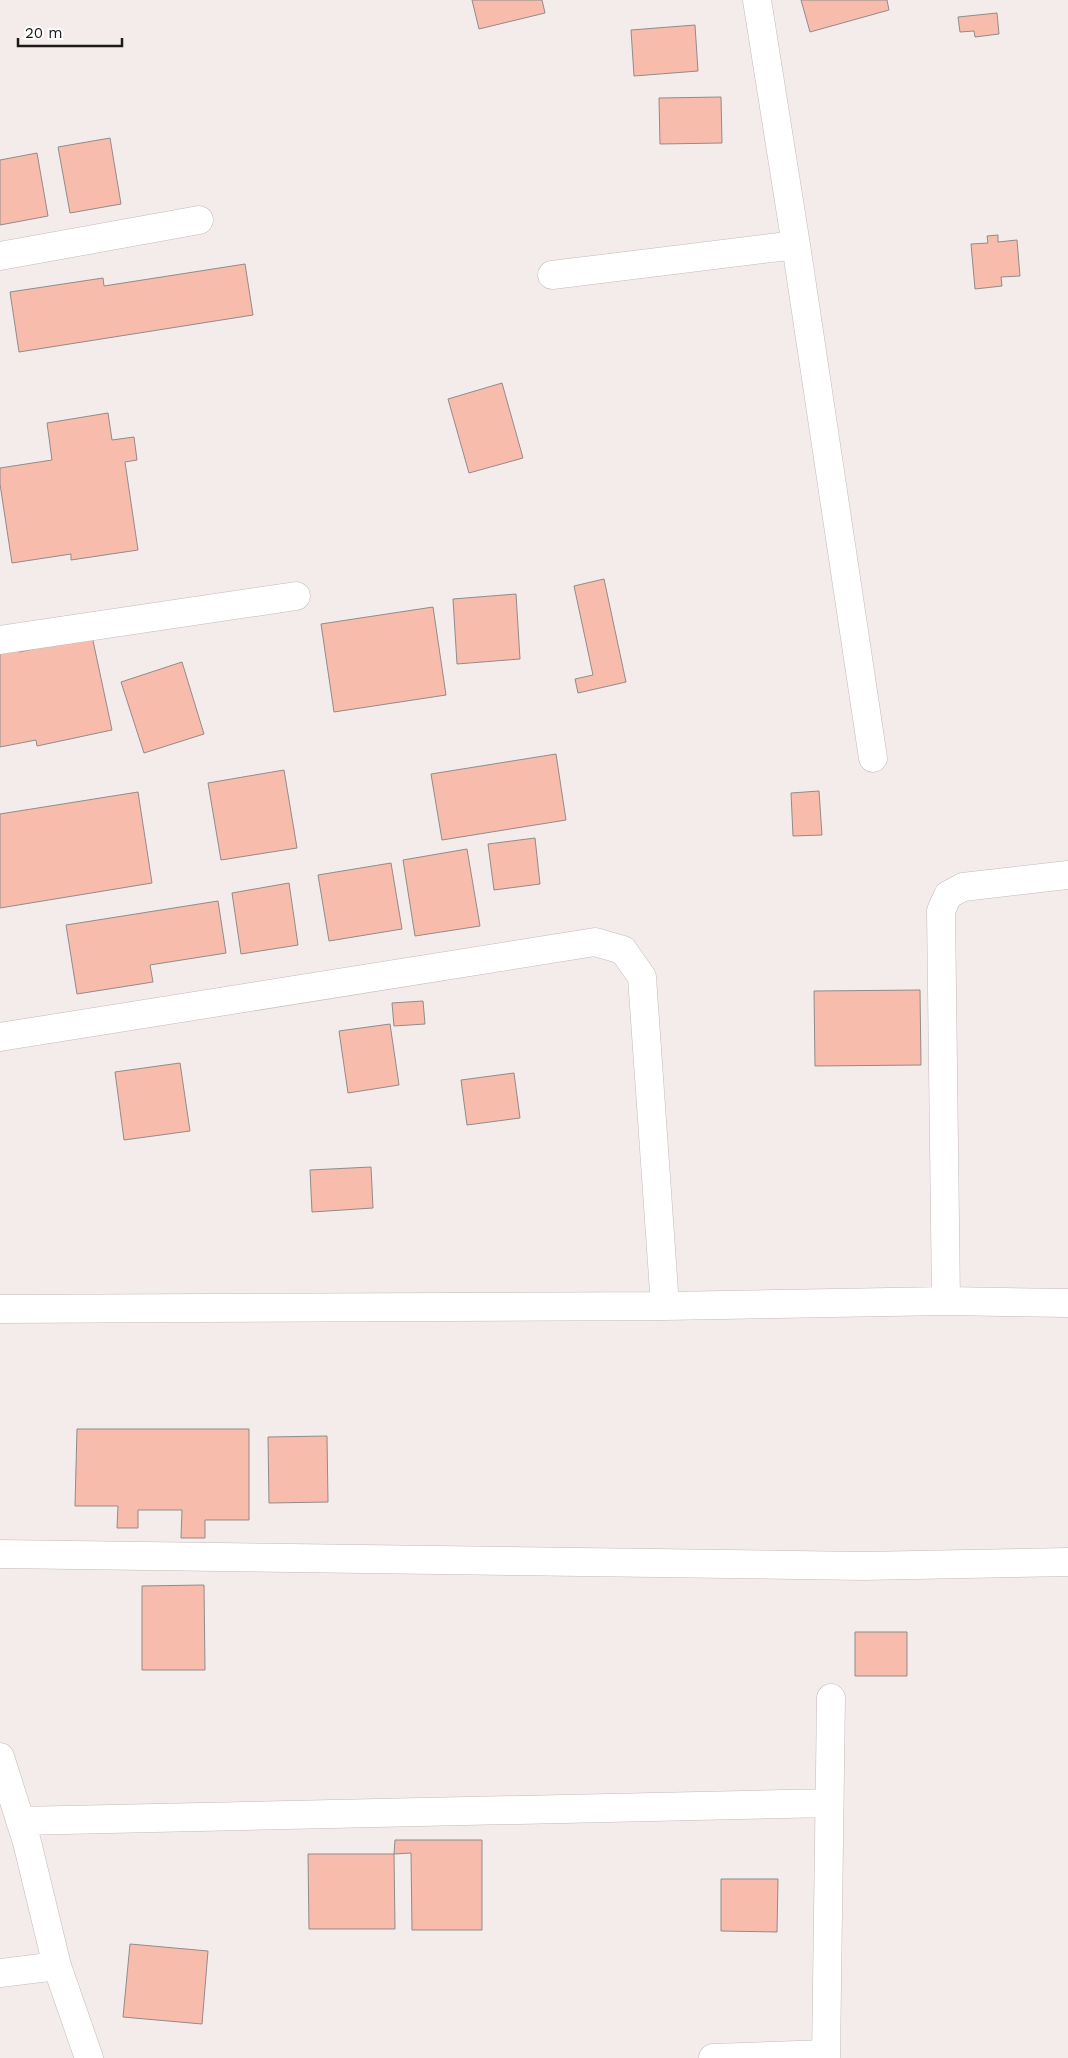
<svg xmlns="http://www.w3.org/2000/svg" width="1068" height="2058" viewBox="0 0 1068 2058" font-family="'Work Sans',sans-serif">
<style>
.building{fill:#f8bcad;stroke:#928b89}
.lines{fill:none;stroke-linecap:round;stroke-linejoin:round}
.street-casing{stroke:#c3bbb9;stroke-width:29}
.street{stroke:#fff;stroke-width:28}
</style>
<rect width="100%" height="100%" fill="#f4ecea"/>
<path class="building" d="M472 0H542L545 13 479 29Z
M801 0H887L889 10 810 32Z
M997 13 999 34 975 37 974 31 960 32 958 17Z
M695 25 698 71 634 76 631 30Z
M721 97 722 143 660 144 659 98Z
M110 138 121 204 70 213 58 147Z
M37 153 48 216 0 225V160Z
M998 235V242L1017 240 1020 276 1001 277 1002 286 975 289 971 244 988 243 987 236Z
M245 264 253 315 19 352 10 292 103 278 104 286Z
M502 383 523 458 469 473 448 399Z
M108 413 112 440 134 437 137 460 125 462 138 550 71 560V554L12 563 0 484V468L52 460 47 423Z
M604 579 626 682 578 693 575 679 593 675 574 586Z
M516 594 520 659 457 664 453 599Z
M433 607 446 695 334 712 321 624Z
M92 636 112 730 37 746 36 740 0 747V652L18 648 19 652Z
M182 662 204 734 144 753 121 682Z
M556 754 566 820 442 840 431 774Z
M284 770 297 848 221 860 208 783Z
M819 791 822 835 793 836 791 793Z
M138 792 152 883 0 908V814Z
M535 838 540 884 494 890 488 844Z
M467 849 480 926 415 936 403 860Z
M391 863 402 929 329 941 318 875Z
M289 883 298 945 241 954 232 893Z
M218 901 226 953 150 965 153 982 77 994 66 925Z
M920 990 921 1065 815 1066 814 991Z
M423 1001 425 1024 394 1026 392 1003Z
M390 1024 399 1085 348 1093 339 1031Z
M180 1063 190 1131 124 1140 115 1072Z
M514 1073 520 1118 467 1125 461 1080Z
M371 1167 373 1208 312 1212 310 1170Z
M77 1429H249V1520H205V1538H181L182 1510H138V1528H117L118 1506H75Z
M327 1436 328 1502 269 1503 268 1437Z
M204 1585 205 1670H142V1586Z
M855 1632H907V1676H855Z
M395 1840H482V1930H412L411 1853 394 1854Z
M308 1854H394L395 1929H309Z
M721 1879H778L777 1932 721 1931Z
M130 1944 208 1951 202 2024 123 2017Z"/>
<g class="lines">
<defs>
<path id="street" d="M757 0 796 245 873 758
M0 256 199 220
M552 275 796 245
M0 640 296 596
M0 1037 595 942 623 950 642 977 665 1306
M946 1301 941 911 948 895 963 887 1068 875
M0 1309 665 1306 946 1301 1068 1303
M0 1554 863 1566 1068 1562
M0 1757 27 1842 57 1966 89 2058
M20 1821 829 1803
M0 1973 57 1966
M713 2058 826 2054
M826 2058 831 1698"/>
</defs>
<use href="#street" class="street-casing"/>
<use href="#street" class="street"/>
</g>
<path d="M18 38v8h104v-8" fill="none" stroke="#1c1919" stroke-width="2.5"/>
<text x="25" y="38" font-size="15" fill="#1c1919" stroke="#ffffff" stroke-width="4" paint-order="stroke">20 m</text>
</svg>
